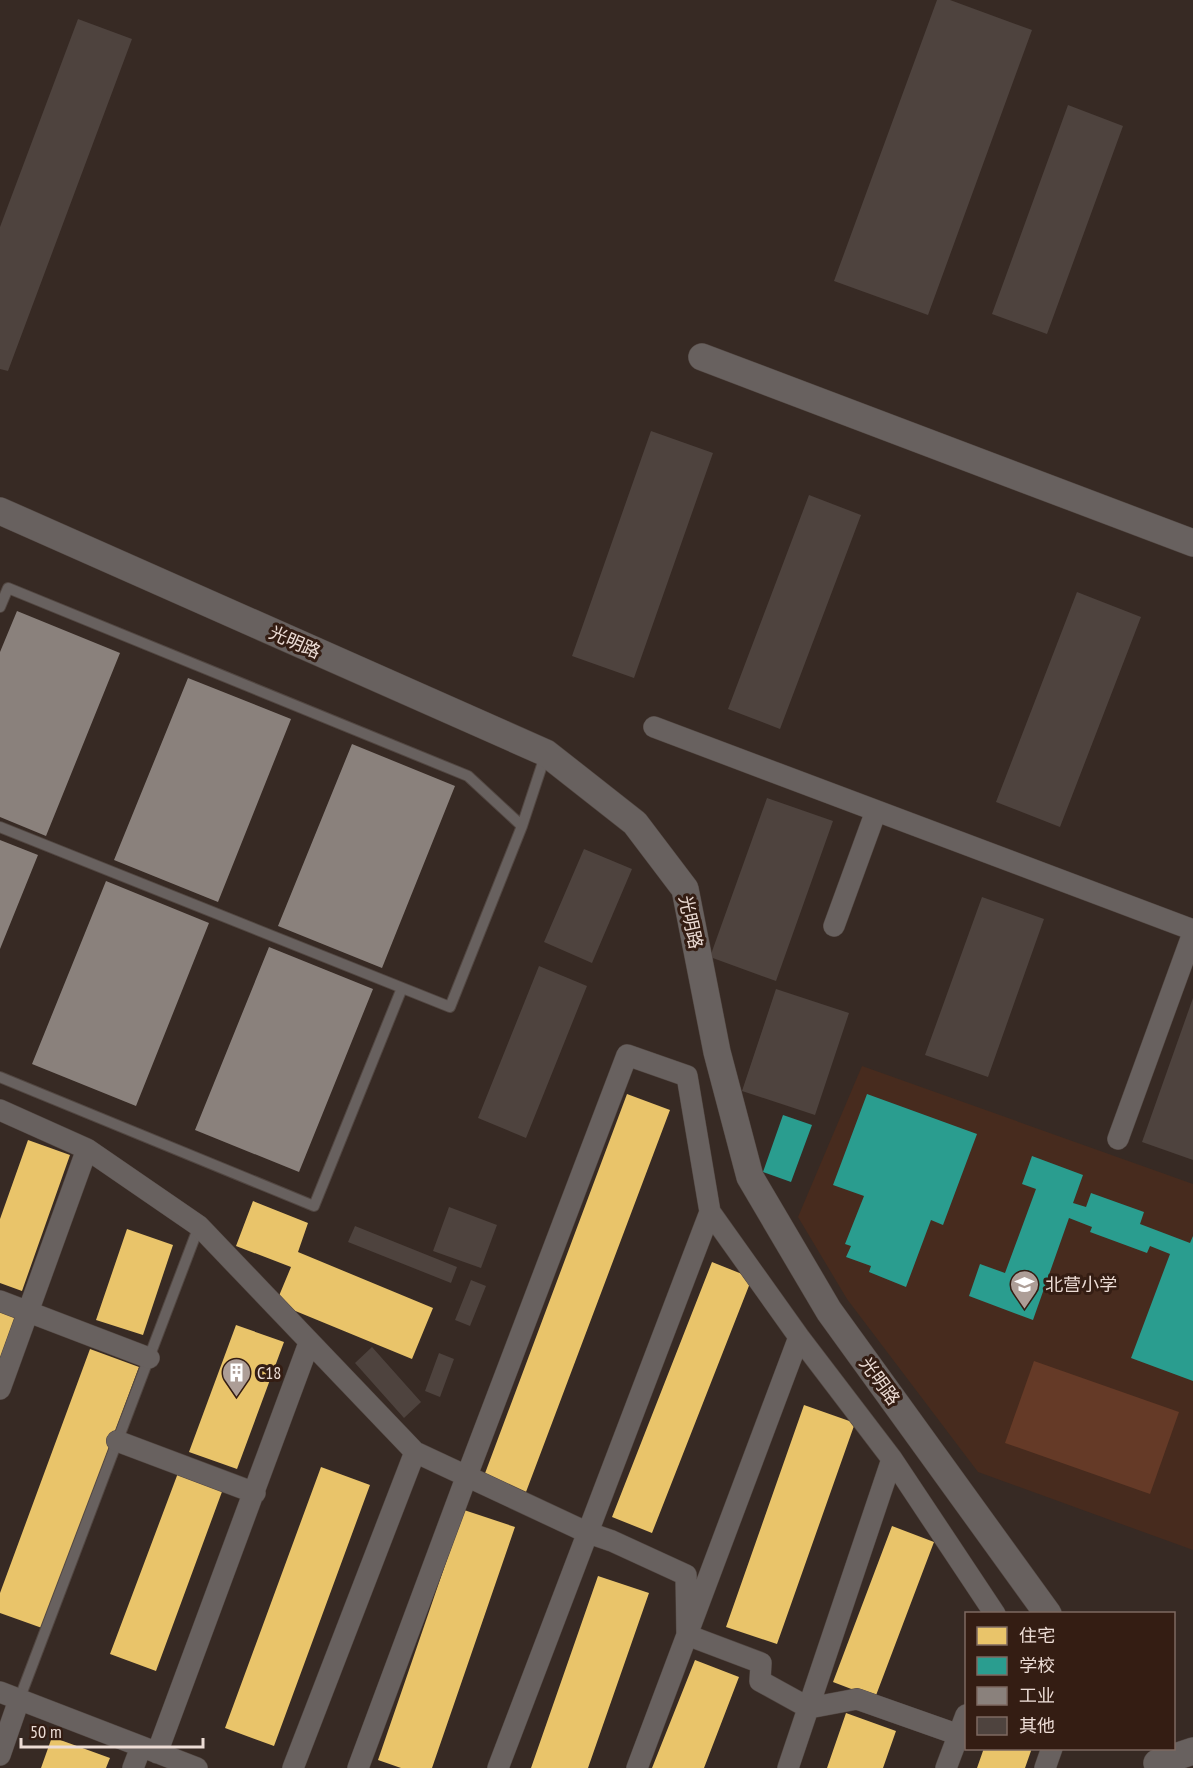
<svg xmlns="http://www.w3.org/2000/svg" width="1193" height="1768" viewBox="0 0 1193 1768" font-family="'PT Sans Narrow','Noto Sans SC',sans-serif">
<style>
.built{fill:#472b1e}
.green{fill:#653a27}
.homes{fill:#e9c46a}
.schools{fill:#2a9d8f}
.industry{fill:#8a817c}
.building{fill:#4e433e}
.lines{fill:none;stroke-linecap:round;stroke-linejoin:round}
.service-casing{stroke:#524742;stroke-width:12}
.minor-casing{stroke:#524742;stroke-width:22}
.tertiary-casing{stroke:#524742;stroke-width:28}
.service{stroke:#68615f;stroke-width:10}
.minor{stroke:#68615f;stroke-width:21}
.tertiary{stroke:#68615f;stroke-width:27}
.labels{text-anchor:middle;dominant-baseline:central;stroke-width:6;stroke-linejoin:round;paint-order:stroke}
.street-label{font-size:18px;fill:#ecdcd5;stroke:#341d13}
.poi-label{font-size:18px;fill:#ecdcd5;stroke:#341d13;text-anchor:start}
</style>
<rect width="100%" height="100%" fill="#372a24"/>
<path class="built" d="M862 1066 1193 1184V1550L978 1472 847 1299 798 1217Z"/>
<path class="green" d="M1034 1361 1179 1412 1150 1494 1005 1443Z"/>
<path class="homes" d="M627 1094 670 1110 526 1492 484 1476Z
M28 1140 70 1155 22 1291 0 1283V1219Z
M253 1201 308 1223 298 1252 433 1308 412 1359 276 1303 291 1267 236 1246Z
M127 1229 173 1245 143 1335 96 1320Z
M712 1262 752 1278 652 1533 612 1517Z
M0 1308 30 1319 0 1399Z
M236 1325 284 1342 237 1469 189 1452Z
M90 1349 139 1367 42 1628 0 1613V1593Z
M804 1405 855 1423 777 1644 726 1627Z
M321 1467 370 1485 274 1746 225 1728Z
M178 1473 223 1489 156 1671 110 1654Z
M464 1510 515 1527 432 1768H401L378 1760Z
M892 1526 934 1542 875 1698 833 1682Z
M598 1576 649 1593 588 1768H531Z
M695 1660 739 1677 704 1768H652Z
M846 1713 896 1731 883 1768H827Z
M52 1737 110 1758 106 1768H41Z
M984 1748H1032L1025 1768H977Z"/>
<path class="schools" d="M867 1094 977 1134 943 1225 931 1220 906 1287 869 1272 871 1266 846 1257 851 1246 845 1244 864 1196 833 1185Z
M783 1115 812 1125 791 1182 763 1172Z
M1032 1156 1083 1175 1073 1203 1086 1207 1091 1193 1144 1212 1140 1224 1190 1243 1193 1236V1381L1131 1358 1170 1254 1150 1246 1147 1253 1090 1232 1092 1227 1069 1218 1033 1320 969 1296 980 1264 1005 1273 1036 1189 1022 1184Z"/>
<path class="industry" d="M17 611 120 653 46 836 0 817V652Z
M188 678 291 719 218 902 114 860Z
M352 744 455 786 382 968 278 926Z
M0 840 38 855 0 949Z
M106 881 209 923 136 1106 32 1064Z
M269 947 373 989 299 1172 195 1130Z"/>
<path class="building" d="M937 0H950L1032 30 928 315 834 281Z
M78 19 132 39 8 371 0 369V227Z
M1068 105 1123 126 1047 334 992 314Z
M651 431 713 453 634 678 572 656Z
M809 495 861 515 780 729 728 709Z
M1077 592 1141 617 1060 827 996 802Z
M767 798 833 821 776 981 710 957Z
M584 849 632 869 592 963 544 942Z
M982 897 1044 919 988 1077 925 1055Z
M539 966 587 986 526 1138 478 1118Z
M776 989 849 1013 815 1115 742 1091Z
M1193 998V1160L1142 1142Z
M449 1207 497 1225 481 1268 433 1251Z
M355 1226 457 1267 451 1283 348 1242Z
M471 1280 486 1286 470 1326 455 1320Z
M372 1347 421 1402 404 1418 355 1363Z
M439 1353 454 1359 440 1397 425 1391Z"/>
<g class="lines">
<defs>
<path id="service" d="M0 607 8 588 468 776 522 826
M0 827 450 1007 522 826 546 753
M0 1077 314 1206 402 988
M19 1700 199 1226"/>
<path id="minor" d="M654 727 1193 930
M834 926 876 811
M0 1110 87 1149 199 1226 415 1452 586 1532 612 1541 686 1575 687 1635 761 1663 760 1681 809 1708 857 1699 959 1735
M1118 1139 1193 933
M0 1301 149 1358
M0 1389 87 1149
M117 1441 255 1493
M0 1692 197 1768
M157 1753 309 1343
M0 1755 19 1700
M133 1768 141 1747
M293 1768 415 1452
M358 1768 466 1478 627 1055 687 1076 710 1212 799 1337 892 1459 995 1614
M498 1768 710 1212
M637 1768 799 1337
M788 1768 892 1459
M946 1768 966 1715
M1045 1768 1052 1748"/>
<path id="tertiary" d="M702 357 1193 543
M0 511 546 753 635 823 685 889 717 1052 750 1177 829 1311 1048 1614
M1157 1763 1193 1751"/>
</defs>
<use href="#service" class="service-casing"/>
<use href="#minor" class="minor-casing"/>
<use href="#tertiary" class="tertiary-casing"/>
<use href="#service" class="service"/>
<use href="#minor" class="minor"/>
<use href="#tertiary" class="tertiary"/>
</g>
<defs>
<symbol id="school-pin" viewBox="-11 -11 22 30"><path d="M0 17L-7.5 6A9.5 9.5 0 1 1 7.5 6Z" fill="#ad9e97" stroke="#341d13"/><path d="M0-5L7-2L0 1L-7-2ZM-4 1L0 2.5L4 1V4Q0 6-4 4Z" fill="#fff"/></symbol>
<symbol id="building-pin" viewBox="-11 -11 22 30"><path d="M0 17L-7.5 6A9.5 9.5 0 1 1 7.5 6Z" fill="#ad9e97" stroke="#341d13"/><path d="M-4-6H4V6H1V3H-1V6H-4ZM-2.5-4.3h1.7v1.8h-1.7ZM.8-4.3h1.7v1.8H.8ZM-2.5-1h1.7V.8h-1.7ZM.8-1h1.7V.8H.8Z" fill="#fff"/></symbol>
</defs>
<g fill-rule="evenodd">
<use href="#school-pin" x="1008" y="1268" width="33" height="45"/>
<use href="#building-pin" x="220" y="1356" width="33" height="45"/>
</g>
<g class="labels">
<g class="street-label">
<text transform="translate(295 642) rotate(24)">光明路</text>
<text transform="translate(691 922) rotate(78)">光明路</text>
<text transform="translate(880 1381) rotate(54)">光明路</text>
</g>
<g class="poi-label">
<text x="1045" y="1284">北营小学</text>
<text x="257" y="1372">C18</text>
</g>
</g>
<rect x="965" y="1612" width="210" height="138" fill="#341d13" stroke="#7e6961" stroke-width="1.5"/>
<rect x="977" y="1627" width="30" height="18" fill="#e9c46a" stroke="#7e6961" stroke-width="1.5"/>
<text x="1019" y="1642" font-size="18" fill="#ecdcd5">住宅</text>
<rect x="977" y="1657" width="30" height="18" fill="#2a9d8f" stroke="#7e6961" stroke-width="1.5"/>
<text x="1019" y="1672" font-size="18" fill="#ecdcd5">学校</text>
<rect x="977" y="1687" width="30" height="18" fill="#8a817c" stroke="#7e6961" stroke-width="1.5"/>
<text x="1019" y="1702" font-size="18" fill="#ecdcd5">工业</text>
<rect x="977" y="1717" width="30" height="18" fill="#4e433e" stroke="#7e6961" stroke-width="1.5"/>
<text x="1019" y="1732" font-size="18" fill="#ecdcd5">其他</text>
<path d="M21 1738v9h182v-9" fill="none" stroke="#ecdcd5" stroke-width="3"/>
<text x="30" y="1738" font-size="18" fill="#ecdcd5" stroke="#341d13" stroke-width="4.5" paint-order="stroke">50 m</text>
</svg>
